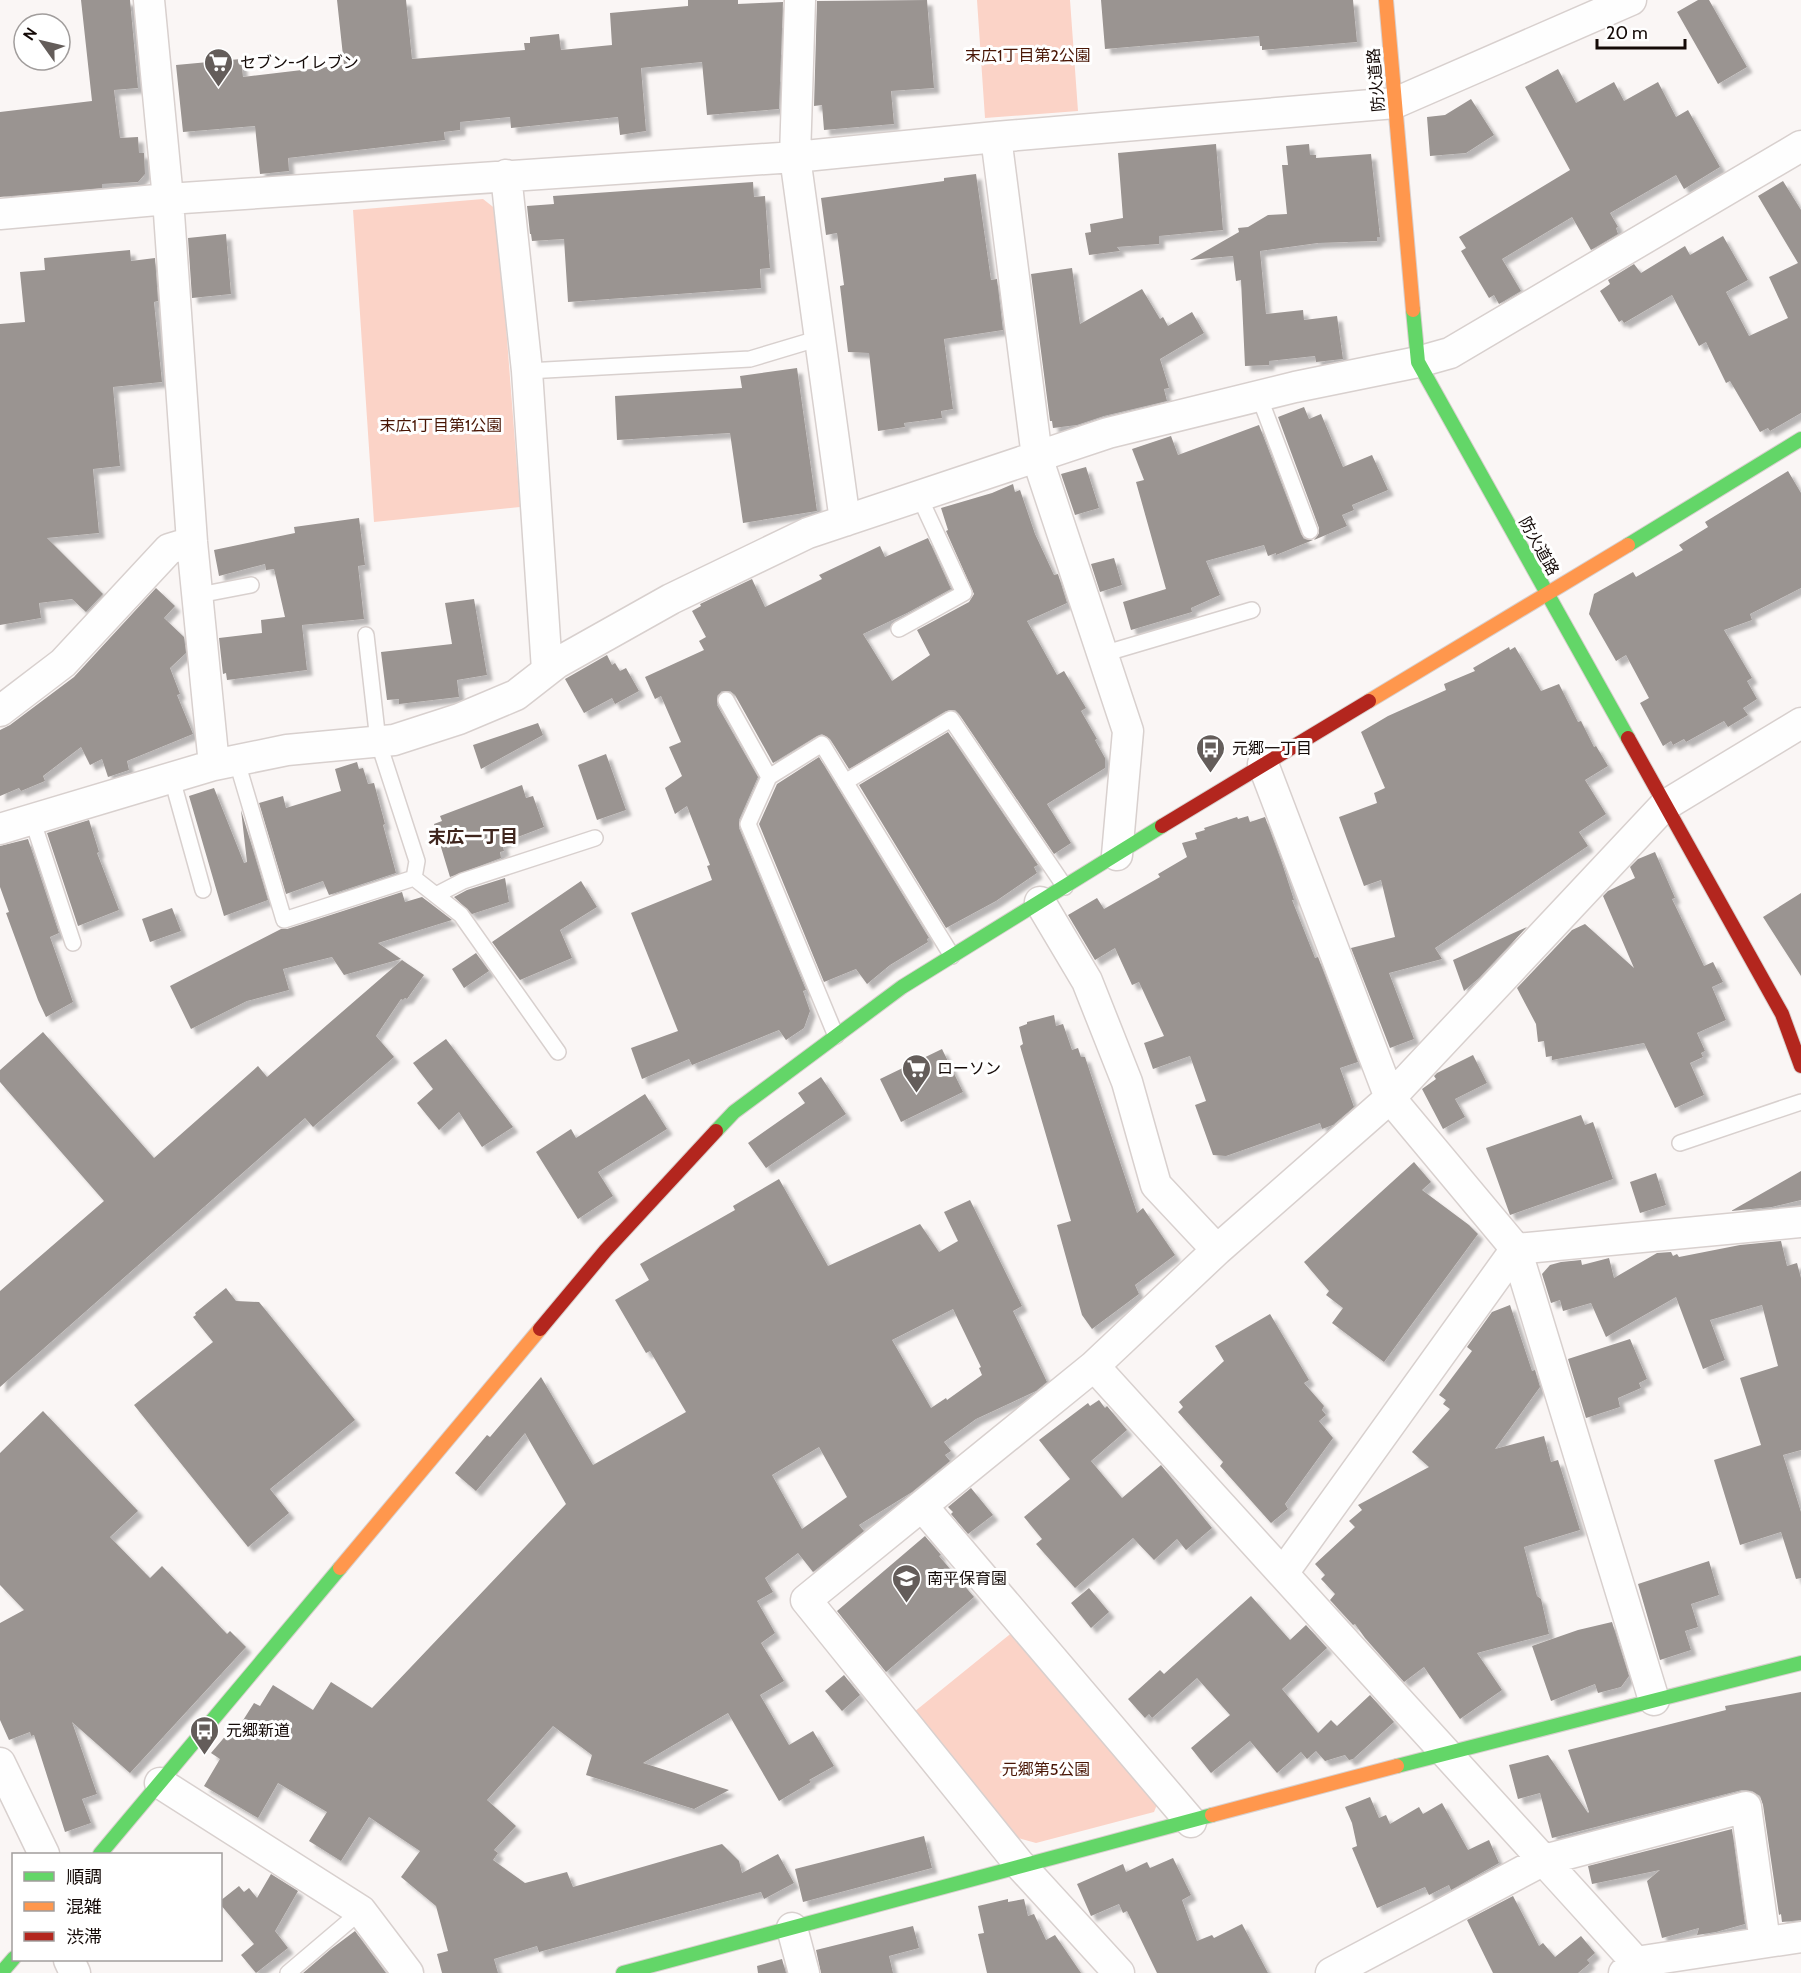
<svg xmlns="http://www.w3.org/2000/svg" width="1801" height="1973" viewBox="0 0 1801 1973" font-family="Cabin,'Noto Sans JP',sans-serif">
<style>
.green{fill:#fbd3c7}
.building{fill:#9a9491;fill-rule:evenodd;filter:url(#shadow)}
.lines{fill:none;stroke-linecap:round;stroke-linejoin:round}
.lane-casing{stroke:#d8d0ce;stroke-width:18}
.street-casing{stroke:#d8d0ce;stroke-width:33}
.fast-casing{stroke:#d8d0ce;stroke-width:16}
.slow-casing{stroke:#d8d0ce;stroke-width:16}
.jam-casing{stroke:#d8d0ce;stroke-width:16}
.lane{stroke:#fefefe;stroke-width:15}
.street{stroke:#fefefe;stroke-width:30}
.fast{stroke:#63d668;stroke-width:14}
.slow{stroke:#ff974d;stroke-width:14}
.jam{stroke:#b3261e;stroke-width:14}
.labels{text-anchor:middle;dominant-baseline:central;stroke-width:6;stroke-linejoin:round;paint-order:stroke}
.park-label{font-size:16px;fill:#491605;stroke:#fff}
.poi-label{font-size:16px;fill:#140a07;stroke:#fff;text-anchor:start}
.street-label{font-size:16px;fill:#140a07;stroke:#fff}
.neighbourhood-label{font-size:18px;font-weight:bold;fill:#3f261e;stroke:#fff}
</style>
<defs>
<filter id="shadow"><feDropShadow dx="5.5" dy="5.5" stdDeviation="1.5" flood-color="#0004"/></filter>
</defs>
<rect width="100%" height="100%" fill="#faf6f5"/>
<path class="green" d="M977 0H1070L1078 111 985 118Z
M483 199 497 210 520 507 374 522 353 210Z
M1014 1631 1158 1802 1154 1812 1036 1843 1018 1838 914 1712Z"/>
<path class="building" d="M81 0H130L138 88 114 90 120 138 138 137 139 153H144L145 174 138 182 102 184V188L0 197V112L92 101Z
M337 0H406L412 59 525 50 524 43H530V37L559 34 561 50 612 45 610 13 688 6V0H738V4L783 2 779 109 707 115 702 62 641 68 646 131 620 135 618 117 511 128 510 117 460 122V130L444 132 445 140 288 158 289 171 260 174 255 126 183 132 176 65 241 59 243 77 344 65Z
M927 0 934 88 891 91 894 124 824 130 822 105 814 106 817 1Z
M1101 0H1353L1357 42 1262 50V46H1260L1259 36 1105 49Z
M1698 0H1709L1747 67 1718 84 1677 12Z
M1558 69 1576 103 1614 82 1624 101 1658 82 1676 117 1688 110 1720 167 1684 189 1676 175 1610 213 1618 227 1616 228 1618 234 1591 250 1572 217 1502 259 1521 291 1499 304 1494 295 1489 298 1461 251 1466 248 1459 237 1570 170 1525 87Z
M1471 99 1494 135 1466 153 1430 156 1427 117 1445 115Z
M1216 144 1223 230 1159 236V244L1117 247 1120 251 1089 255 1085 233 1091 232 1090 224 1123 218 1118 153Z
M1309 144 1310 155H1316V158L1371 154 1380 237H1377V241L1318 243 1260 251 1266 314 1303 310 1304 320 1337 316 1343 359 1316 362 1315 356 1269 361V365L1245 366 1241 280 1236 281 1233 256 1190 260 1239 232 1238 228 1248 227 1268 215 1287 214 1282 165H1288L1286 146Z
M976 174 991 280 997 279 1003 330 944 339 953 409 941 411 942 418 904 423 905 427 878 431 869 353 848 352 840 286 844 285 837 233 826 235 821 198 944 181V178Z
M1783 181 1801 210V413L1770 431 1768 428 1760 432 1730 381 1726 383 1706 342 1699 346 1672 295 1624 323 1622 320 1619 322 1600 291 1610 284 1608 280 1634 264 1641 273 1685 246 1690 255 1723 236 1748 280 1726 292 1749 336 1788 318 1769 277 1798 263 1758 196Z
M753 182 754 197 765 196 770 268 760 269 761 288 568 302 564 239 532 241 531 234H530L527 206 554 204 553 196Z
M226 234 231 294 192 298 188 238Z
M130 250 131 261 155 258 158 301 154 302 162 382 113 387 120 466 93 469 99 533 47 538 103 594 86 612 72 599 39 603 41 618 0 625V324L25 322 20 272 45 270 44 258Z
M1072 268 1080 324 1142 289 1160 319 1163 317 1168 326 1192 312 1204 333 1160 359 1169 388 1164 389 1167 401 1104 416 1077 425 1053 428 1052 421H1050L1031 274Z
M797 368 817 511 743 523 730 433 617 440 615 396 742 388 740 376Z
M1304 407 1309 419 1321 414 1343 467 1372 455 1388 490 1352 505 1354 510 1342 515 1347 526 1314 540 1319 533V528L1278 417Z
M1259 425 1301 534 1304 539 1313 540 1276 555V553L1268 556 1264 545 1206 561 1220 595 1191 608 1192 612 1131 630 1123 602 1166 589 1136 482 1144 480 1132 449 1171 436 1178 455Z
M1086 467 1099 508 1075 515 1061 474Z
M1788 471 1801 493V588L1750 614 1752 620 1724 630 1752 678 1747 681 1757 699 1743 708 1748 715 1728 727 1724 721 1686 742 1684 739 1673 745 1671 741 1663 746 1640 703 1649 698 1626 655 1616 661 1589 614 1594 594 1633 572 1636 577 1683 550 1679 545 1708 527 1705 522Z
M1013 484 1015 492 1020 490 1035 534 1053 573 1054 575 1058 574 1067 603 1027 621 1057 675 1064 671 1086 708 1081 711 1097 739 1095 740 1105 758V768L1047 804 1071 843 1054 854 959 714 955 710 946 711 849 769 830 739 822 734 817 736 773 763 735 695 730 691H722L717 696V705L758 777 739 820V828L806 990 803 991 810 1011 804 1028 786 1040 779 1030 692 1065 689 1059 642 1079 631 1048 678 1031 631 913 712 880 707 866 710 865 687 806 675 814 665 788 682 776 669 747 681 742 661 696 655 699 645 677 704 650 699 641 706 637 692 611 701 606 700 604 752 579 765 607 822 579 819 575 880 546 885 557 928 538 951 589 907 613 863 634 892 681 930 655 917 630 969 602 974 594 946 531 948 530 941 508 992 493Z
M359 518 365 565 358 566 364 619 302 625 307 670 227 680 226 673 223 674 219 638 262 633 261 620 285 617 274 569 266 570 265 564 219 576 214 550 295 533 294 527Z
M1114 558 1122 585 1100 592 1091 564Z
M156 588 175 606 164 618 184 637 186 653 170 668 180 694 177 695 193 734 127 761 129 770 108 777 102 759 90 765 81 747 43 776 45 781 21 791 19 788 0 796V730L10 725 74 677Z
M474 599 487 675 457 680 459 697 399 704V699L387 700 381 652 452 644 445 603Z
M1509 647 1510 650 1515 647 1541 691 1559 684 1578 722 1581 721 1594 747 1596 746 1608 766 1585 780 1606 814 1579 832 1588 846 1435 948 1442 959 1389 973 1414 1039 1390 1048 1351 948 1395 937 1381 880 1364 886 1339 817 1377 803 1374 793 1385 788 1361 732 1388 716 1446 690 1444 684 1475 671 1473 668Z
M607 655 612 665 615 663 620 671 626 668 639 691 615 704 612 698 584 713 565 679Z
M538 723 543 735 481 769 473 745Z
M948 732 1038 865 1034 867 1037 873 996 901 946 928 859 785Z
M606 754 626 810 597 820 578 765Z
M819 757 929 938 927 939 928 942 890 965 867 984 856 969 824 982 759 824 777 784Z
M357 762 359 769 363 768 368 784 374 783 385 824 383 825 396 873 329 895 323 881 286 894 259 803 283 796 286 808 341 791 335 769Z
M522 785 526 798 533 796 544 827 502 843 504 851 500 852 501 858 450 877 434 824 442 821 440 816Z
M214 788 244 863 247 862 241 810 268 900 224 916 189 796Z
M1248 816 1250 822 1265 817 1281 860 1294 900H1292L1315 958 1318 957 1358 1062 1340 1068 1354 1107 1333 1125 1322 1129 1320 1123 1226 1156 1213 1155 1195 1105 1206 1101 1190 1056 1153 1069 1144 1043 1164 1036 1139 982 1132 985 1115 948 1095 960 1068 915 1097 898 1104 909 1160 877 1158 874 1187 857 1182 843 1197 839 1195 833 1205 830 1204 828 1237 817 1238 819Z
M89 820 99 852 97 853 119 910 78 926 47 833Z
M28 839 59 933 50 937 73 1002 46 1017 38 1000 6 913 9 912 0 887V846Z
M1655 852 1675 898 1672 899 1704 966 1713 962 1723 982 1712 987 1726 1020 1697 1033 1705 1051 1701 1053 1703 1057 1690 1063 1704 1095 1675 1108 1644 1043 1552 1060V1056L1546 1057 1544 1041 1538 1042 1536 1024 1517 988 1572 930 1585 924 1634 968 1603 896 1608 891 1635 878 1630 867 1638 859Z
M505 878 509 902 472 914 454 897 467 890Z
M581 881 597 907 560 930 572 958 520 980 492 942Z
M402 892 405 902 422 897 452 920 378 943 401 959 344 975 332 957 283 969 289 990 247 1001 191 1029 170 986 281 929H287Z
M1801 893V976L1763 917Z
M172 908 181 931 150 942 142 919Z
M1527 927 1479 978 1464 991 1453 960Z
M476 953 489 971 464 988 452 969Z
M402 960 424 975 407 999 405 998 403 1000 401 999 376 1036 394 1057 313 1127 305 1118 0 1387V1291L104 1201 0 1082V1070L43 1032 154 1158 258 1066 267 1077Z
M1054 1015 1056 1026 1063 1024 1072 1050 1078 1048 1081 1057H1085L1137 1213 1143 1208 1175 1255 1135 1285 1139 1294 1092 1329 1082 1315 1057 1225 1071 1221 1020 1046 1023 1044 1019 1027 1027 1024V1022Z
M446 1039 513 1127 482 1147 459 1112 439 1130 417 1103 433 1089 413 1063Z
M942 1049 963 1092 901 1122 880 1079Z
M1473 1055 1487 1083 1455 1099 1465 1117 1443 1129 1422 1089 1436 1079 1434 1076 1437 1073Z
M821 1077 846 1114 766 1168 748 1143 805 1103 798 1093Z
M645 1094 667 1129 598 1172 613 1196 578 1219 536 1152 571 1129 576 1138Z
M1581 1115 1585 1125 1593 1122 1613 1179 1510 1215 1486 1148Z
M1414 1162 1431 1182 1422 1190 1469 1225 1478 1234 1384 1362 1332 1323 1343 1308 1326 1295 1329 1291 1304 1262Z
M1801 1171V1200L1772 1207 1731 1211Z
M1656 1173 1666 1205 1640 1213 1630 1182Z
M779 1179 828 1266 920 1224 939 1252 958 1241 944 1212 970 1200 1022 1306 1013 1311 1047 1382 1036 1391 976 1419 944 1442 951 1451 945 1455 950 1461 912 1492 859 1525 864 1531 813 1572 798 1553 765 1578 773 1592 757 1601 775 1633 761 1643 784 1681 760 1695 789 1745 813 1731 834 1766 809 1780 811 1782 779 1801 728 1713 643 1763 729 1790 694 1809 586 1775 592 1755 553 1726 487 1800 516 1826 494 1850 498 1853 493 1860 525 1883 567 1872 573 1887 722 1844 739 1861 742 1873 778 1854 794 1883 764 1899 761 1892 539 1952 537 1946 494 1959 498 1973H442L437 1954 448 1951 436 1906 401 1877 420 1851 369 1817 341 1861 309 1841 327 1812 278 1783 258 1818 204 1786 220 1759 211 1753 228 1733 233 1736 254 1703 260 1706 273 1685 313 1710 331 1682 372 1708 566 1504 525 1433 476 1491 455 1473 487 1435 490 1437 541 1377 593 1465 686 1412 650 1351 646 1353 615 1300 649 1280 640 1264 735 1210 733 1206ZM953 1309 981 1367 979 1368 982 1375 947 1400 946 1398 931 1408 892 1340ZM819 1447 847 1497 802 1529 772 1475Z
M1781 1241 1787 1266 1797 1263 1801 1278V1450L1783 1455 1801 1512V1578L1796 1579 1781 1532 1740 1545 1714 1460 1761 1445 1740 1378 1778 1366 1762 1305 1710 1320 1725 1360 1703 1369 1676 1297 1606 1337 1591 1303 1563 1311 1560 1300 1551 1303 1542 1274 1550 1265 1561 1262 1581 1260 1582 1265 1609 1258 1614 1278 1657 1253 1671 1252 1673 1256 1677 1254 1679 1257 1740 1245Z
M226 1288 236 1301 259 1302 355 1420 270 1489 289 1513 248 1547 134 1405 213 1342 193 1317 196 1315 195 1313Z
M1510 1305 1532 1371 1535 1370 1540 1387 1495 1449 1544 1436 1551 1462 1558 1460 1580 1530 1524 1547 1537 1596 1541 1599 1549 1634 1477 1653 1502 1690 1460 1719 1424 1667 1404 1682 1365 1638 1355 1624 1353 1625 1330 1600 1335 1594 1321 1579 1325 1575 1315 1564 1355 1527 1349 1521 1362 1510 1358 1505 1429 1467 1412 1452 1450 1409 1443 1404 1446 1400 1439 1395 1472 1351 1467 1347 1492 1312Z
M1270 1314 1309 1380 1304 1383 1324 1406 1322 1410 1326 1415 1319 1421 1333 1438 1285 1504 1288 1509 1271 1523 1220 1466 1223 1462 1178 1412 1183 1407 1179 1402 1224 1361 1215 1346Z
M1630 1339 1647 1379 1639 1383 1641 1388 1618 1398 1620 1407 1586 1418 1568 1359Z
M1099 1400 1105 1408 1107 1406 1127 1430 1091 1461 1122 1498 1161 1465 1212 1528 1186 1550 1177 1539 1154 1560 1133 1538 1075 1588 1036 1544 1042 1539 1024 1517 1070 1479 1039 1440 1088 1403 1090 1406Z
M43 1411 138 1511 110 1537 150 1578 162 1566 227 1634 230 1631 246 1647 130 1773 72 1722 97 1794 82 1799 91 1823 65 1832 34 1735 31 1736 30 1732 9 1740 0 1720V1623L24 1610 0 1585V1453Z
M971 1488 993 1515 968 1534 951 1514 953 1512 948 1507Z
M925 1536 941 1555 939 1556 974 1597 886 1672 837 1611Z
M1709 1561 1719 1595 1691 1604 1698 1627 1685 1631 1691 1650 1660 1660 1638 1584Z
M1089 1588 1109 1612 1091 1628 1071 1603Z
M1251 1596 1290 1640 1306 1625 1327 1648 1282 1689 1318 1733 1331 1720 1337 1726 1370 1695 1394 1722 1353 1759 1349 1760 1345 1755 1325 1761 1316 1751 1307 1759 1301 1752 1277 1773 1250 1741 1211 1773 1191 1748 1230 1715 1197 1678 1152 1718 1149 1714 1145 1718 1128 1699 1160 1670 1164 1674Z
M1612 1622 1629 1676 1621 1687 1598 1693 1595 1684 1551 1701 1532 1646 1578 1630Z
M844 1675 860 1695 842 1711 825 1691Z
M1801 1692V1920L1782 1922 1781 1914 1779 1915 1763 1805 1760 1796 1752 1791 1742 1790 1552 1838 1540 1793 1518 1799 1509 1765 1548 1755 1588 1813 1589 1812 1568 1750 1726 1710 1725 1706Z
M1370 1797 1379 1818 1386 1815 1390 1824 1419 1807 1423 1814 1442 1803 1468 1850 1489 1840 1499 1863 1451 1890 1449 1885 1429 1895 1425 1887 1377 1908 1352 1848 1357 1846 1352 1823 1345 1807Z
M1732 1829 1745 1924 1716 1932 1697 1935 1699 1928 1662 1938 1647 1881 1660 1870 1592 1884 1588 1866Z
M924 1836 932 1868 803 1902 795 1869Z
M1173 1858 1191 1895 1182 1900 1197 1941 1212 1935 1214 1938 1242 1924 1268 1973H1157L1127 1911 1123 1913 1119 1904 1091 1916 1077 1884 1123 1864 1126 1872 1147 1862 1150 1868Z
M271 1874 298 1891 275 1931 288 1948 256 1973 241 1955 254 1944 220 1904V1901L239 1886 244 1892 249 1888 257 1898Z
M1513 1896 1539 1946 1543 1943 1555 1957 1581 1936 1595 1953 1587 1960 1590 1963 1578 1973H1493L1467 1920Z
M1008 1899V1902L1024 1899 1028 1916 1034 1914 1046 1940 1055 1935 1081 1973H987L978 1934 984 1933 978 1906Z
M913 1926 919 1948 889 1956 893 1973H821L816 1950Z
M355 1931 386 1973H303L331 1949Z
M782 1959 786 1973H758L757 1966Z"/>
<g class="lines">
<defs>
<path id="lane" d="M527 371 750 359 820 338
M1259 396 1310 531
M199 595 251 585
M899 629 964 593 919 496
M366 635 378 741 417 861 414 878
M1103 654 1252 610
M726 700 769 777 748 824 836 1036
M237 762 284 920 414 878
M769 777 822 744 952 956
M172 779 203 890
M845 782 951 719 1065 887
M32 819 73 943
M414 878 461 915 558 1052
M436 895 463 881 595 838
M1680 1143 1801 1102
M288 1973 361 1911"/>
<path id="street" d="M149 0 168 199 192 542 214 765
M800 0 795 157 845 521
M996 137 1037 457 1128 731 1117 855
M506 175 527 371 547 670
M0 214 168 199 795 157 996 137 1395 103 1631 0
M0 711 63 663 169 549 192 542
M1263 764 1390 1098 1516 1249 1654 1700
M0 829 214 765 287 750 394 740 459 719 516 695 557 663 671 599 808 533 1108 433 1295 387 1418 362 1450 353 1801 146
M1040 902 1087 981 1127 1082 1156 1185 1217 1250
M1094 1366 1646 1973
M922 1506 1191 1822
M1283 1573 1516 1249 1801 1222
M0 1763 44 1854
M160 1783 361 1911 408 1973
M792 1928 804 1973
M69 1960 75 1973
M1119 1973 1020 1865 806 1600 1094 1366 1217 1250 1390 1098 1664 806 1801 723
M1331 1973 1544 1860 1746 1807 1765 1942
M1624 1973 1636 1962 1801 1937"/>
<path id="fast" d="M1413 310 1418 362 1628 738
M1628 545 1801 439
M716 1131 734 1112 902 987 1162 826
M1397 1766 1801 1663
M100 1854 340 1568
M1 1973 14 1958
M623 1973 1212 1815"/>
<path id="slow" d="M1386 0 1413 310
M1369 701 1628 545
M340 1568 540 1329
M1212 1815 1397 1766"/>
<path id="jam" d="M1628 738 1782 1014 1801 1066
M1162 826 1369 701
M540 1329 606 1250 716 1131"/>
</defs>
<use href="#lane" class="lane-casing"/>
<use href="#street" class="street-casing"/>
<use href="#fast" class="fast-casing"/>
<use href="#slow" class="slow-casing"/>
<use href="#jam" class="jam-casing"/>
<use href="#lane" class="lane"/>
<use href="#street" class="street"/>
<use href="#fast" class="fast"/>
<use href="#slow" class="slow"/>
<use href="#jam" class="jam"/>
</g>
<defs>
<symbol id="supermarket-pin" viewBox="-11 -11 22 30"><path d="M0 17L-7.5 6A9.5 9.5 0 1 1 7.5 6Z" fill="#645d5a" stroke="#fff"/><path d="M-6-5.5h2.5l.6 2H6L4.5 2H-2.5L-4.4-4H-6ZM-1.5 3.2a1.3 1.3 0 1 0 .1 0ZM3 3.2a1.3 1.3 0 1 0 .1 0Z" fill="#fff"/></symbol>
<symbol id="bus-pin" viewBox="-11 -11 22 30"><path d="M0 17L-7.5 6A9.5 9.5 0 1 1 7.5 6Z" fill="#645d5a" stroke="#fff"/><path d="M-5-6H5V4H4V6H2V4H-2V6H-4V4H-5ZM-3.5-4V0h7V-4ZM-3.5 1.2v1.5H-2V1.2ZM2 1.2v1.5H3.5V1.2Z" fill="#fff"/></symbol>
<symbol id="school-pin" viewBox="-11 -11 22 30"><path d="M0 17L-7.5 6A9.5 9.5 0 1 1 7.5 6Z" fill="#645d5a" stroke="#fff"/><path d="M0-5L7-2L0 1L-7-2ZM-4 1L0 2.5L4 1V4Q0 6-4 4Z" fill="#fff"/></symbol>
</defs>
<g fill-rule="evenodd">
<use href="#supermarket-pin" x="202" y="46" width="33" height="45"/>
<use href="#bus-pin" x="1194" y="732" width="33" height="45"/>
<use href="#supermarket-pin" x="900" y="1052" width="33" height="45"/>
<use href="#school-pin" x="890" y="1562" width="33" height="45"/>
<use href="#bus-pin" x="188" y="1714" width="33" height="45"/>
</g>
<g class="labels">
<g class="park-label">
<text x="1028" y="55">末広1丁目第2公園</text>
<text x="441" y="425">末広1丁目第1公園</text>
<text x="1046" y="1769">元郷第5公園</text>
</g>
<g class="poi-label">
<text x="240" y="62">セブン-イレブン</text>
<text x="1232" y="748">元郷一丁目</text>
<text x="937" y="1068">ローソン</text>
<text x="927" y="1578">南平保育園</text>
<text x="226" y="1730">元郷新道</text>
</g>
<g class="street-label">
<text transform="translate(1376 80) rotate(-95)">防火道路</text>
<text transform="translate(1539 546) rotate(61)">防火道路</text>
</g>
<g class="neighbourhood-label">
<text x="473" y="837">末広一丁目</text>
</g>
</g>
<rect x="12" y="1853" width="210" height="108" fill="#ffffff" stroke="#a19d9c" stroke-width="1.5"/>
<rect x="24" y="1872" width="30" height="9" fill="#63d668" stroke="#a19d9c" stroke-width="1.5"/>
<text x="66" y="1883" font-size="18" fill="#140a07">順調</text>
<rect x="24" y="1902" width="30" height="9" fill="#ff974d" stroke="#a19d9c" stroke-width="1.5"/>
<text x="66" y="1913" font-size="18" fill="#140a07">混雑</text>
<rect x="24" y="1932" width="30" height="9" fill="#b3261e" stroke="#a19d9c" stroke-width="1.5"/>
<text x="66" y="1943" font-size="18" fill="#140a07">渋滞</text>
<g transform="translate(42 42) rotate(304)"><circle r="28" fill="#ffffff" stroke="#a19d9c" stroke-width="1.5"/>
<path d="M0-4.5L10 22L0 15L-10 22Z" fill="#645d5a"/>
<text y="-9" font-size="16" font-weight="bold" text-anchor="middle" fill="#140a07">N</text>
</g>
<path d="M1597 39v9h88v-9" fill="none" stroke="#140a07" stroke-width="3"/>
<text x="1606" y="39" font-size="18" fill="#140a07" stroke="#ffffff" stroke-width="4.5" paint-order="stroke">20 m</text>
</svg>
